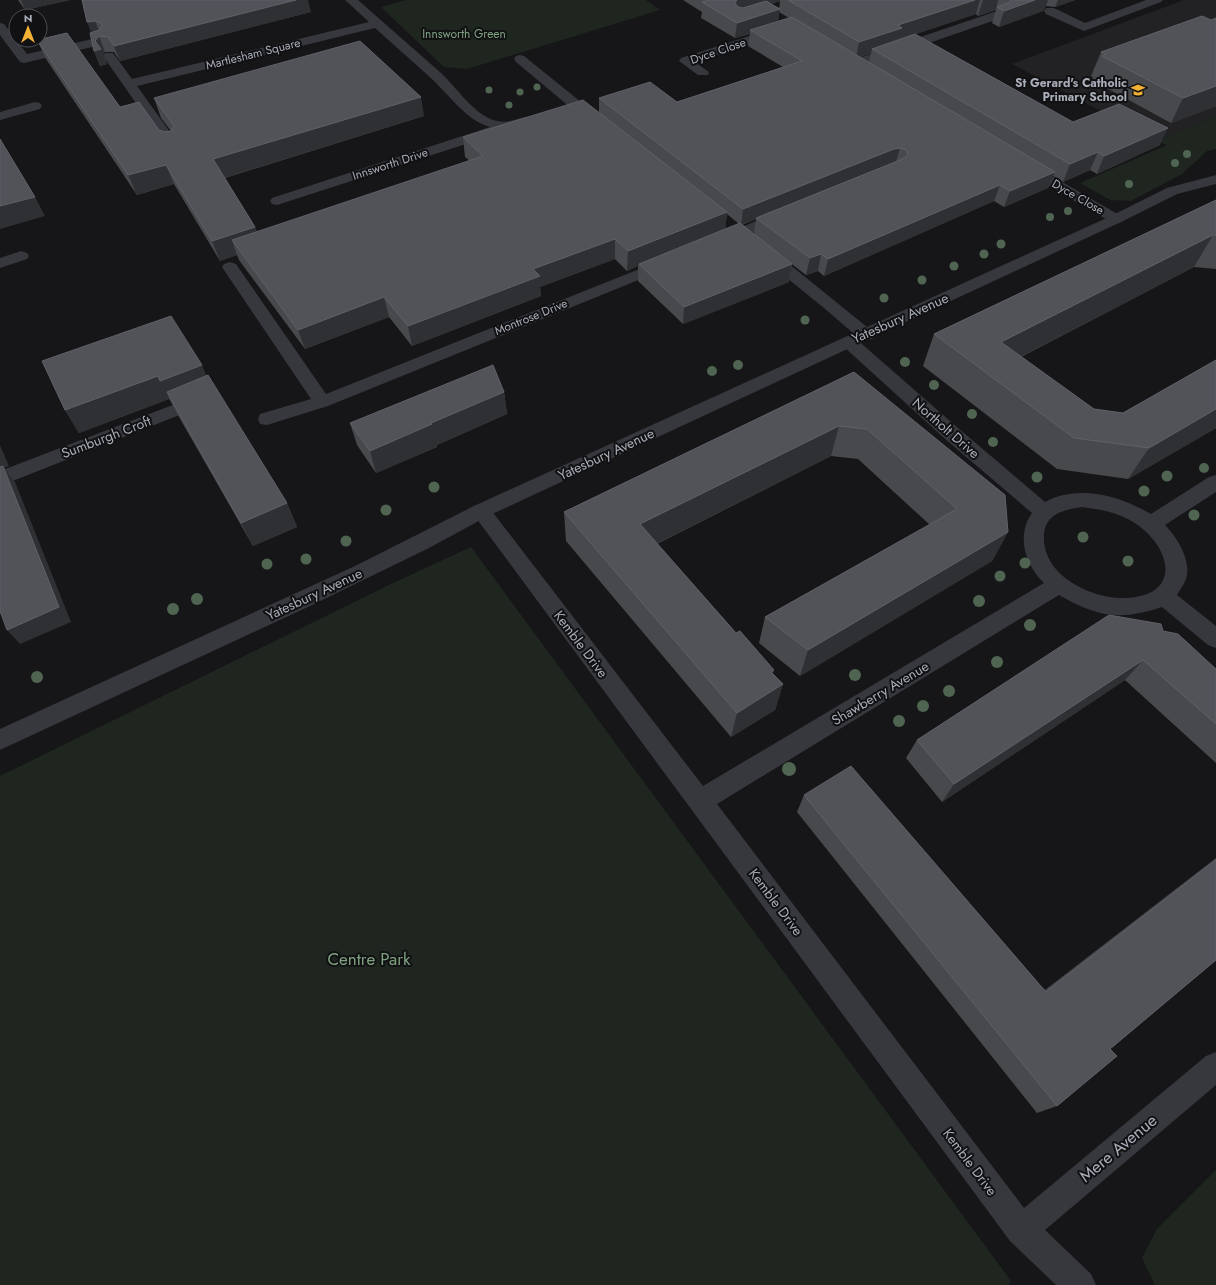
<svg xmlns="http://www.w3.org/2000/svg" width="1216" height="1285" viewBox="0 0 1216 1285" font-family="Jost,sans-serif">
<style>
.built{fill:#222225}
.green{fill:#1e261f}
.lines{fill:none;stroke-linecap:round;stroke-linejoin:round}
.minor{fill:#37383d;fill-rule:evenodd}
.tertiary{fill:#37383d;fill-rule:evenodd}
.tree{fill:#506452}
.wall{fill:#47494d;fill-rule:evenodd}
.shaded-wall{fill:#2f3033}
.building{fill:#525359;stroke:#5f6168}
.labels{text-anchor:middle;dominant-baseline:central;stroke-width:4;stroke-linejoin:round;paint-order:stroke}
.far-park-label{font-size:12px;fill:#7fa381;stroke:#111113}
.far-street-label{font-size:12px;fill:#a8adb8;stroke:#111113}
.far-poi-label{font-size:12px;font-weight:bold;fill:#a8adb8;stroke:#111113;text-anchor:end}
.street-label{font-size:14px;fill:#a8adb8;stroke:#111113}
.near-park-label{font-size:17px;fill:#7fa381;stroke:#111113}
.near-street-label{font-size:17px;fill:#a8adb8;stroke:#111113}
</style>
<rect width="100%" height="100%" fill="#161618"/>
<path class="built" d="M1184 0H1216V116L1157 141 1012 64Z"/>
<path class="green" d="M406 0H646L660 10 467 69 444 67 381 7Z
M1216 116V149L1207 151 1182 174 1131 201 1110 200 1080 183 1167 145 1157 141Z
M471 547 1011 1281 1009 1285H0V776L393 583Z
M1216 1170V1285H1155L1142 1258 1157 1229Z"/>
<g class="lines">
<path class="minor" d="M345 0H358C385 24 413 48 441 73 457 88 472 112 493 120 511 126 521 114 535 117L537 120 535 123 511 130 498 129 499 131 497 134 277 205 272 204 270 201 272 198 490 127C466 120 450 96 432 79 413 62 394 45 375 28L137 86 180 146 178 149 173 150 168 149 103 56 105 53H113L132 79 369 22Z
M1146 0H1163L1161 2 1084 31 1046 14 1044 11 1046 8H1054L1085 23Z
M1000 10 1004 11 1006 14 1004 17 860 67H850L849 64 850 61Z
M0 23 4 24 27 54 101 37 105 38 107 41 105 44 24 63 20 62 0 35Z
M777 27 781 28 783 31 781 34 695 62 709 72 708 75H698L679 61 681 58Z
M520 55 524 56 581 102 583 105 581 108H571L516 62 514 59 516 56Z
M35 102 40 103 42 106 40 109 0 120V112Z
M1026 163 1031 164 1121 216 1124 219 1121 222 1116 224 1111 222 1021 170 1019 167 1021 164Z
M783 210 788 212 791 215 788 218 727 244 721 246 715 244 713 241 715 238Z
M767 249 773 251 872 331 875 335 872 339 866 340 860 339 824 308 761 257 759 254 761 251Z
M21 251 27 253 29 256 27 259 0 268V258Z
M667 258 673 260 675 263 673 266 328 406 267 425 260 424 258 419 260 414 311 399 222 267 224 264 230 262 236 264 326 394Z
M849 336 855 338 958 428 1045 502C1079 484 1120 496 1151 514L1209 477 1216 475V492L1165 525C1177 537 1192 561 1186 579 1184 584 1180 590 1177 595L1216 626V648L1208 645 1162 607C1120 621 1097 617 1059 595L717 804 1024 1208 1206 1056 1216 1052V1085L1045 1230 1091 1274 1096 1285H1056L1010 1241 471 511 474 506 481 504 488 506 703 786 1044 583C1025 565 1016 536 1032 513L944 438 843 346 840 342 843 338ZM1082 507C1103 510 1122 513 1139 526 1174 552 1179 597 1125 598 1092 599 1043 576 1044 537 1044 514 1063 510 1082 507Z
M204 393 210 395 213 399 210 403 0 486V471Z"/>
<path class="tertiary" d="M1216 175V184L1177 194 1121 222 488 516 429 548 310 606 0 750V729L355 566 474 506 1111 216 1167 188Z"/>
</g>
<g class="tree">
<circle cx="537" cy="87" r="3.5"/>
<circle cx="489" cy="90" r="3.5"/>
<circle cx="520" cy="92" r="3.5"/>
<circle cx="509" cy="105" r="3.5"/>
<circle cx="1187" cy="154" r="4"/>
<circle cx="1175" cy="163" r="4"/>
<circle cx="1129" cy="184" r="4"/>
<circle cx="1068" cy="211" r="4"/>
<circle cx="1050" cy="217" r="4"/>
<circle cx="1001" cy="244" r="4.5"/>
<circle cx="984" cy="254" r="4.5"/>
<circle cx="954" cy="266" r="4.5"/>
<circle cx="922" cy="280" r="4.5"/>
<circle cx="884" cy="298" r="4.5"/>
<circle cx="805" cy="320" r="4.5"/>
<circle cx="905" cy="362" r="5"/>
<circle cx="738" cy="365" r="5"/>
<circle cx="712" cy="371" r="5"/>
<circle cx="934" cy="385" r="5"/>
<circle cx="972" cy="414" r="5"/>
<circle cx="993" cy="442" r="5"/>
<circle cx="1204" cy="468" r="5"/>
<circle cx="1167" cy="476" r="5.5"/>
<circle cx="1037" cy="477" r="5.5"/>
<circle cx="434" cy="487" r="5.5"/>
<circle cx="1144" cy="491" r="5.5"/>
<circle cx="386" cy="510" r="5.5"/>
<circle cx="1194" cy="515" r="5.5"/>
<circle cx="1083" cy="537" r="5.5"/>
<circle cx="346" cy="541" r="5.5"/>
<circle cx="306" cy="559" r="5.5"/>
<circle cx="1128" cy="561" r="5.5"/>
<circle cx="1025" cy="563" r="5.5"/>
<circle cx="267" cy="564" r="5.5"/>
<circle cx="1000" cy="576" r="5.5"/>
<circle cx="197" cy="599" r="6"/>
<circle cx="979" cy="601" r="6"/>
<circle cx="173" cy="609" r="6"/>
<circle cx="1030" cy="625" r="6"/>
<circle cx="997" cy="662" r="6"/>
<circle cx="855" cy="675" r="6"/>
<circle cx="37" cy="677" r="6"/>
<circle cx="949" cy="691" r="6"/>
<circle cx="923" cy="706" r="6"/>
<circle cx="899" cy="721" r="6"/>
<circle cx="789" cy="769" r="7"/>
</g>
<path class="wall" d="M18 0H70L25 10Z
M82 0 311 12 120 61 114 52H105L103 54 107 64 100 66 94 51 91 32Z
M683 0H1075L1055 7 1046 6 1043 11 999 27 992 23 996 10 978 16 976 14 915 34 1073 122 1160 145 1097 174 1090 170 1063 182 1053 176 1048 188 1004 207 994 201 824 276 818 271 806 275 758 238 792 264 789 282 683 324 638 281V266L627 271 615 259 540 287 541 296 412 346 389 317 305 349 239 260 237 255 220 261 174 184 137 195 46 59 37 40 120 107 159 130 165 132 171 131 161 118 154 98 424 116 225 178 255 227 257 232 470 161 465 157 463 137 599 113V98L677 102 783 67 748 46 750 34 735 38 701 18 702 12ZM780 1 779 9 771 4ZM779 12 789 18 778 22ZM871 53 869 62 860 57ZM727 214 739 224 725 229ZM756 219 754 234 742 225Z
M1211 20 1216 106 1171 123 1092 80 1093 77 1091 76 1101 52Z
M1216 200V269L1194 267 1021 357 1094 409 1123 413 1216 360V428L1128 479 1057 469 923 366 934 334Z
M42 361 207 376 287 503 297 527 253 546 179 417 172 404 169 399 79 433 65 410Z
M854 372 1008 532 992 561 800 676 759 643 765 617 930 525 858 459 831 456 657 544 736 633 774 670 773 674 783 684 775 710 731 737 566 541 564 512Z
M504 392 507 414 437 445V447L376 473 357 445 350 423Z
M1163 631 1216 669V763L1125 680 942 802 906 758 917 740Z
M804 795 1045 990 1216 858V960L1110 1049 1057 1106 1037 1113 797 812Z"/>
<path class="shaded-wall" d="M21 0H70L25 10Z
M296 0H308L311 12 120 61 114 46Z
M737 0H780V1L737 14 735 3Z
M975 0H980L976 14 872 49 871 53 856 58 859 42 898 25Z
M983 0H998L996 10 978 16Z
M1035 0H1048L1046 6 1043 11 999 27 1004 11Z
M1058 0H1075L1055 7Z
M780 9 777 25 750 30V34L735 38 737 23Z
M95 21 101 36 93 37 87 22Z
M99 36 105 52 103 54 107 64 100 66 94 51 95 41Z
M1216 86V106L1171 123 1183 98Z
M421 97 424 116 220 179 213 159Z
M1168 128 1160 145 1097 174 1104 156Z
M900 148 895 165 756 218V219L741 225 743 209 894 149Z
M1098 152 1090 170 1063 182 1070 164Z
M166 165 174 184 137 195 128 175Z
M1055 172 1048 188 1004 207 1010 191Z
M1000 185 994 201 824 276 828 259Z
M35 197 45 216 0 229V206Z
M727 212 725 232 639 264 638 266 627 271 628 251Z
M255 227 262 247 232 240 237 255 220 261 212 241Z
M1213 235 1194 267 987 374 1001 342Z
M615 239V259L540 287 541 296 412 346 408 326 533 269Z
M821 254 818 271 806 275 810 258Z
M792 264 789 282 683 324 684 307Z
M384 297 389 317 305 349 298 330Z
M202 365 212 389 167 392 172 404 160 381Z
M158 376 169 399 79 433 65 410Z
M504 392 507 414 437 445V447L376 473 370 451 431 423Z
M1216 409V428L1128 479 1149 448Z
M839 426 831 456 638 553 640 524Z
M0 445 9 466 4 468 15 482 71 622 20 644 7 630 0 470Z
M287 503 297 527 253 546 241 523Z
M1008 532 992 561 800 676 808 650Z
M1143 660 1125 680 942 802 954 784Z
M774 670 767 694 783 684 775 710 731 737 737 713 771 672Z"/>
<path class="building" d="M82 0H296L114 46 108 37 99 36 95 41 101 49 94 51 90 33 99 30 102 25 99 22 95 21 87 22Z
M709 0H737L735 3 738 7 743 8 766 1 780 9 737 23 702 2Z
M788 0H975L898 25 902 28 859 42Z
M1011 0H1035L1004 11 997 7 1010 2Z
M1202 16 1211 20 1216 18V86L1183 98 1102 56 1106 54 1101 52Z
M792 17 1055 172 1010 191 1000 185 828 259 821 254 810 258 756 218 905 158 908 154 906 150 900 148 894 149 743 209 599 98 650 82 677 102 802 61 750 30Z
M67 33 120 107 139 102 159 130 165 132 171 131 174 126 154 98 360 41 421 97 213 159 255 227 212 241 166 165 128 175 37 40Z
M915 34 1073 122 1119 104 1168 128 1104 156 1098 152 1070 164 872 49Z
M583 100 727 212 628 251 615 239 533 269 540 276 408 326 384 297 298 330 232 240 483 156 463 137Z
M0 139 35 197 0 206Z
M1216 200V235H1213L1001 342 1094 409 1123 413 1216 360V409L1149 448 1074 438 934 334Z
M740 223 792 264 684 307 639 264Z
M171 316 202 365 160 381 158 376 65 410 42 361Z
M493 365 504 392 431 423 432 424 370 451 350 423Z
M854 372 1005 495 1008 532 808 650 765 617 957 509 867 429 839 426 640 524 736 633 740 631 774 670 771 672 783 684 737 713 564 512Z
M208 375 287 503 241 523 167 392Z
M3 466 59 607 7 630 0 611V467Z
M1109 615 1161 624 1163 631 1178 634 1216 669V724L1143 660 954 784 917 740Z
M851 766 1046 992 1216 860V960L1110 1049 1117 1056 1057 1106 804 795Z"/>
<defs>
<symbol id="school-bare" viewBox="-9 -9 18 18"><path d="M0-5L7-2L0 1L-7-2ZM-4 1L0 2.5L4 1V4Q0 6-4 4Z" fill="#f2b134" stroke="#111113" stroke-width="2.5" paint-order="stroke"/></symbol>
</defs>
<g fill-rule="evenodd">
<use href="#school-bare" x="1128" y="80" width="20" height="20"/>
</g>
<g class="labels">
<g class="far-park-label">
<text x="464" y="34">Innsworth Green</text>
</g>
<g class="far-street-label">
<text transform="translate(718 51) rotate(-19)">Dyce Close</text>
<text transform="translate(253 54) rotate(-14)">Martlesham Square</text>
<text transform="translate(390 164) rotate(-18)">Innsworth Drive</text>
<text transform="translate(1078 197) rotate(30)">Dyce Close</text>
<text transform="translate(531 317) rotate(-22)">Montrose Drive</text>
</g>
<g class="far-poi-label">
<text x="1127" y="83">St Gerard's Catholic<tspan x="1127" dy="14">Primary School</tspan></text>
</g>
<g class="street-label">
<text transform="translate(900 318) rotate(-24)">Yatesbury Avenue</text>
<text transform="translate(946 428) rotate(41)">Northolt Drive</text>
<text transform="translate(106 437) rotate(-21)">Sumburgh Croft</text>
<text transform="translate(606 454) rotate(-25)">Yatesbury Avenue</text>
<text transform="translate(314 594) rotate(-25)">Yatesbury Avenue</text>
<text transform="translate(581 644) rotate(53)">Kemble Drive</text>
<text transform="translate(880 693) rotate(-31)">Shawberry Avenue</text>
<text transform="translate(776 902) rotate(53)">Kemble Drive</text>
<text transform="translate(970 1162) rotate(53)">Kemble Drive</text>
</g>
<g class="near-park-label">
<text x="369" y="959">Centre Park</text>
</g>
<g class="near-street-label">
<text transform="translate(1118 1148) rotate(-40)">Mere Avenue</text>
</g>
</g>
<g transform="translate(28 28)"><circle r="19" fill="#111113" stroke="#4d4f55"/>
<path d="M0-3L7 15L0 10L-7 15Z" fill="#f2b134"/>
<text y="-6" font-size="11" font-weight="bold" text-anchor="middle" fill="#a8adb8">N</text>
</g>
</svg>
